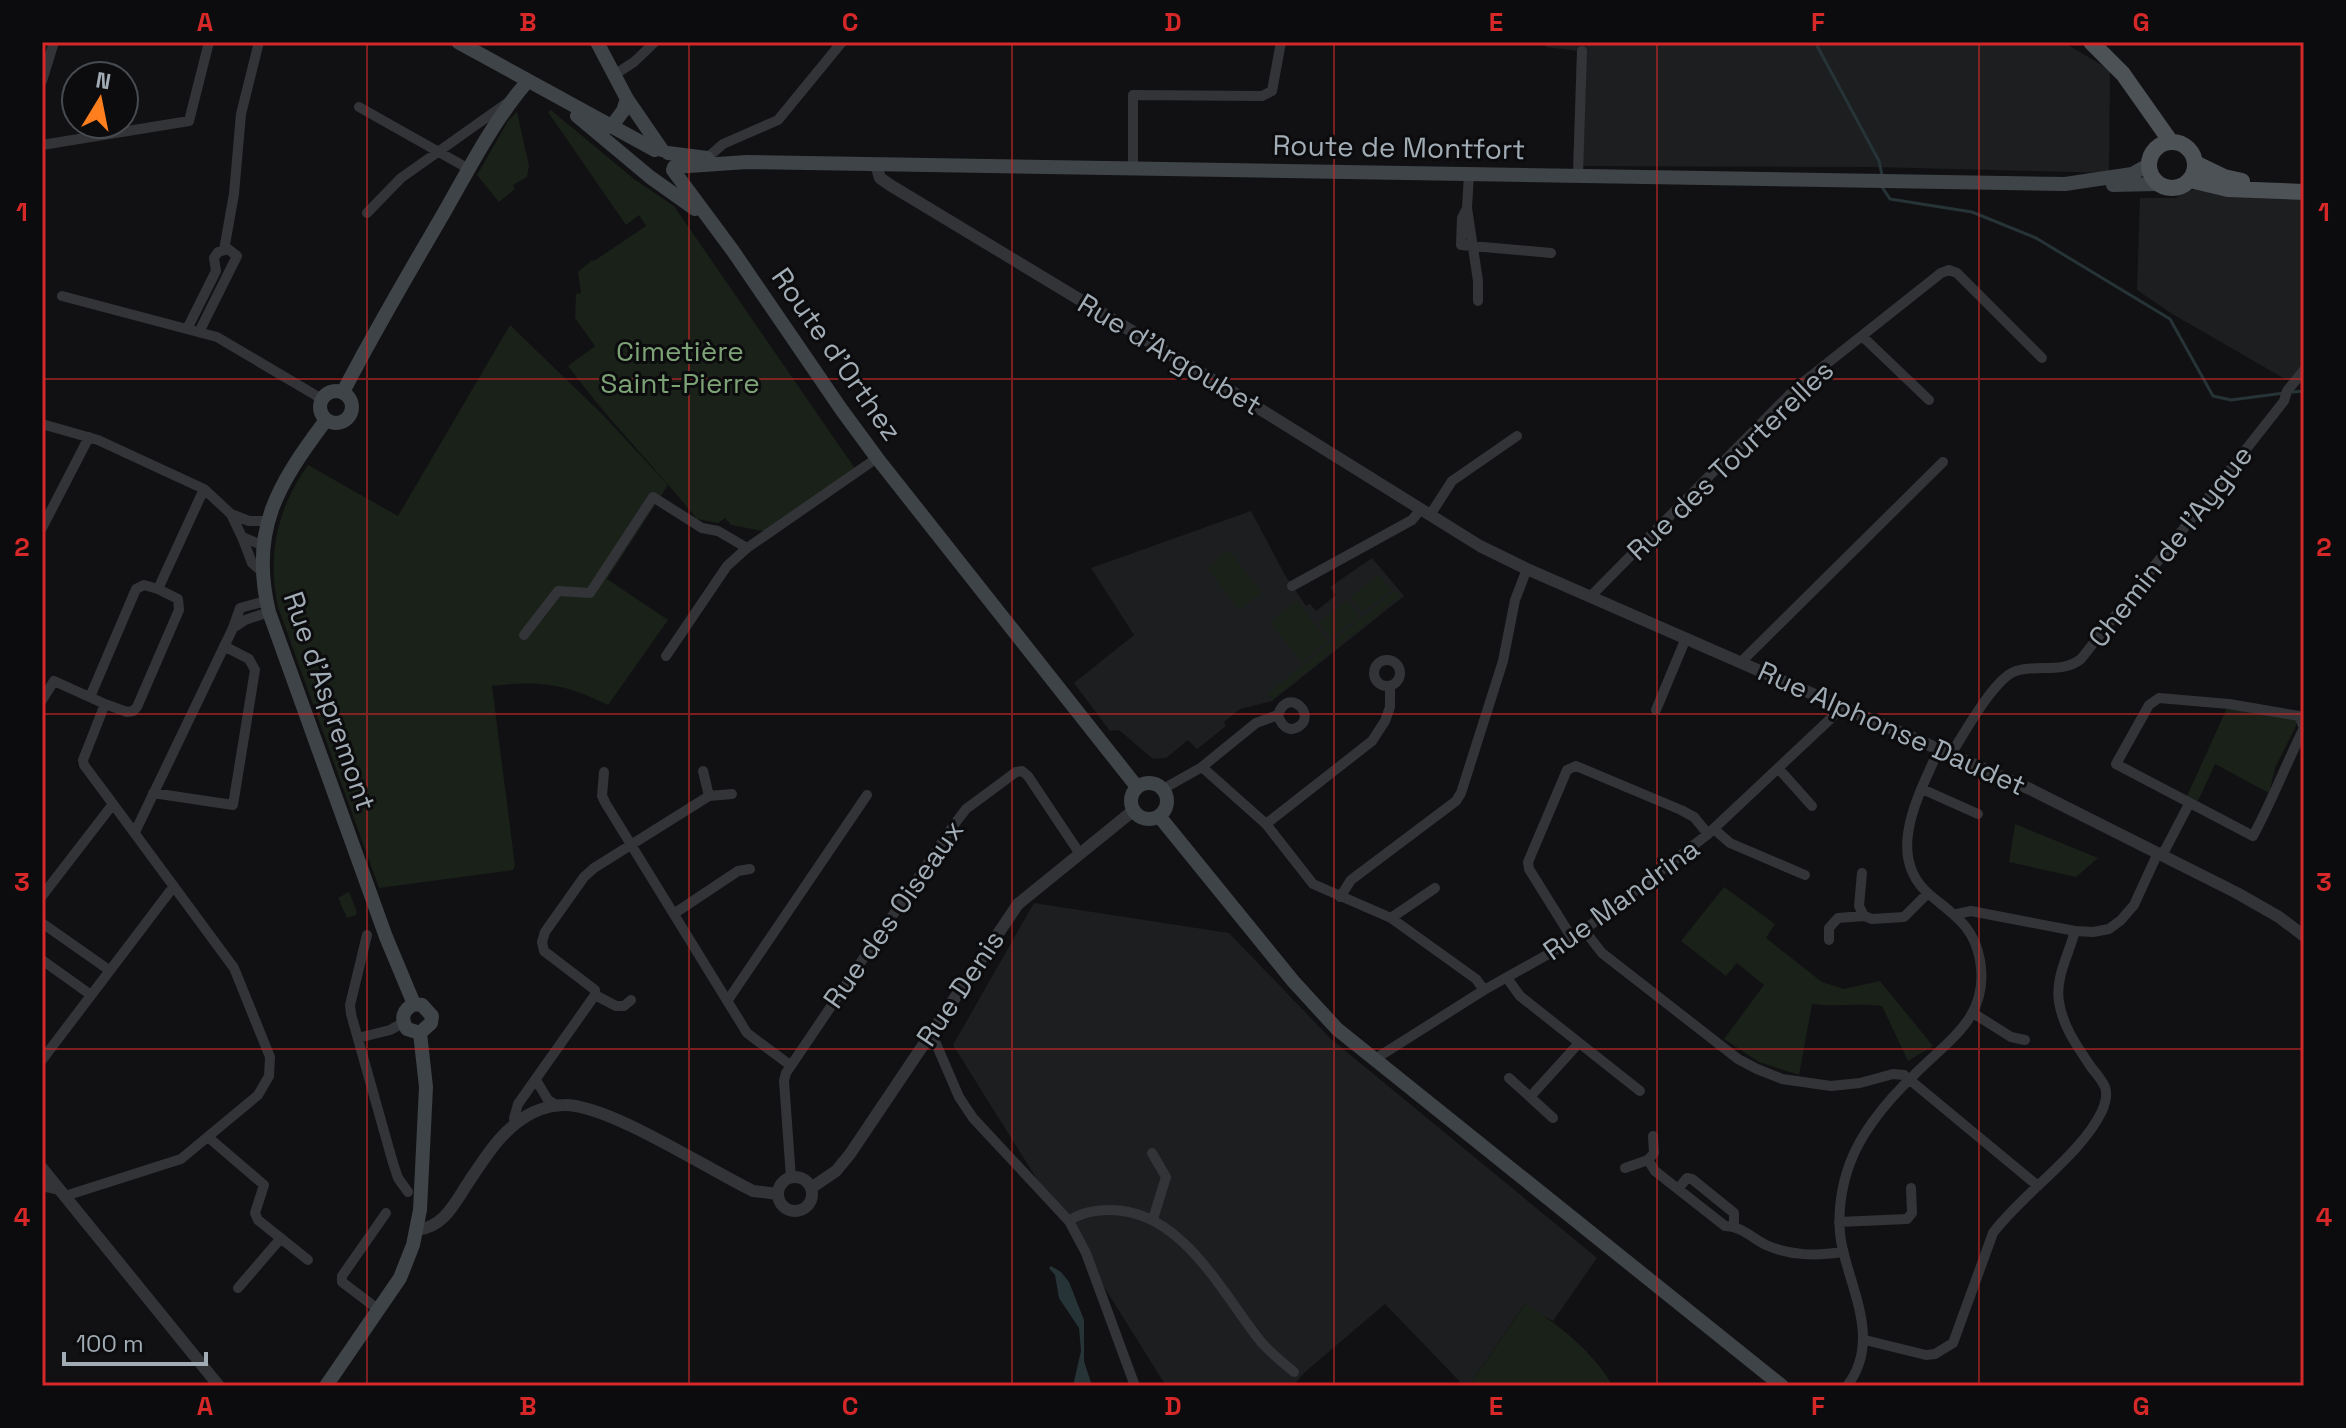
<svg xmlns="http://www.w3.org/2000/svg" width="2346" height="1428" viewBox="0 0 2346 1428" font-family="'Space Grotesk',sans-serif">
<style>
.built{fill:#1d1e20}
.green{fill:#192119}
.water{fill:#263437}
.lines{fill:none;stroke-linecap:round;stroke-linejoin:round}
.stream{stroke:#263437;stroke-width:3}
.minor{stroke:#323438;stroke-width:10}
.tertiary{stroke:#323438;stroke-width:12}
.secondary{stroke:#3f4448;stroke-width:14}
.primary{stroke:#4d5257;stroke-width:16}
.grid{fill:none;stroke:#d62828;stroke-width:2;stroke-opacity:0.55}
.labels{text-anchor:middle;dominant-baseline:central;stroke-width:6;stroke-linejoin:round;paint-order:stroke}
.street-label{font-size:28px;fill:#a1acb5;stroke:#0c0c0e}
.park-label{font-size:28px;fill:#7da276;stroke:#0c0c0e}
.neatline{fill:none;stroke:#d62828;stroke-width:3}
.grid-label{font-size:26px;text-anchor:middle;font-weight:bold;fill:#d62828}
</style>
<rect width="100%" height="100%" fill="#111113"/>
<path class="built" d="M1546 42H2063L2110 70 2109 173 1873 167 1573 166 1577 51 1546 47Z
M2198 189 2304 199V385L2285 379 2174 315 2137 290 2140 198H2176L2186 191Z
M1251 511 1285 575 1306 606 1310 604 1316 611 1336 595 1330 587 1372 558 1404 596 1272 701 1240 709 1224 722 1226 726 1197 749 1188 740 1166 758 1153 759 1119 730 1110 731 1074 683 1134 635 1091 568Z
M1034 903 1229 933 1331 1039 1597 1258 1553 1321 1524 1305 1469 1386H1464L1385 1304 1305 1372 1293 1386H1166L953 1045Z"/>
<path class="green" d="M551 110 634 179 674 206 856 470 768 532 731 525 725 518 718 523 697 519C655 467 608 420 568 366L595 346 575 318 576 294 581 293 578 272 592 260 594 261 646 226 639 215 626 225 548 112Z
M517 112 529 166 527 177 513 185 515 189 499 202 477 175 508 121Z
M510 325 603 415 668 485 607 579 668 620 608 705C566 684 539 680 492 686L515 866 513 870 379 888 278 607C267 555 277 508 308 465L398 516Z
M1228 550 1262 592 1240 610 1207 568Z
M1379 574 1392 590 1363 612 1351 597Z
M1396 590 1401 596 1272 700 1267 694Z
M1347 600 1360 616 1331 638 1318 623Z
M1297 601 1328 641 1302 662 1270 622Z
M2227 708 2296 720V726L2275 768 2269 793 2215 764 2198 801 2187 796Z
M2015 824 2098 858 2076 877 2009 862Z
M1724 887 1775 924 1766 938 1822 982 1844 989 1880 981 1933 1046 1908 1061 1882 1006C1859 1003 1836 1007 1812 1004L1799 1075 1759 1062 1724 1039 1764 985 1737 963 1726 976 1681 941Z
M349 892 357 912 356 915 347 918 338 898Z
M1525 1304C1560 1325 1592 1351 1613 1386H1469Z"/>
<path class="water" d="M1051 1266 1061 1272 1069 1282 1084 1320V1361L1092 1386H1073L1081 1351 1079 1328 1059 1298 1055 1275 1049 1268Z"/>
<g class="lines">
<path class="stream" d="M1815 42 1879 161 1882 175
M1882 187 1890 199 1972 212 2036 238 2122 290 2170 319 2213 396 2231 400 2284 393
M2292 392 2304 391"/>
<path class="minor" d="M614 75 634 62 655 42
M42 81 54 42
M359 107 469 169
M42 145 189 121 209 42
M707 158 723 144 778 120 842 42
M1133 169V95L1262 96 1272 91 1281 42
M1469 174 1467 208 1478 281V301
M1578 175 1582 51
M1467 208 1462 218 1461 245 1551 253
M367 213 401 178 507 103
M224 250 234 194 241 114 259 42
M62 296 217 337 322 399
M187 329 216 271 214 258 218 252 228 249 237 256 199 332
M1862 336 1929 400
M42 424 98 440 204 489 231 514 242 537 262 545
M231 514 249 521H267
M1430 515 1452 481 1517 436
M42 528 89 437
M242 537 252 563 261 571
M1292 586 1412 520 1421 509
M1590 597 1796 388 1941 273 1949 270 1957 273 2042 358
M233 628 245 620 269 612
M524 635 558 591 590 593 653 497 702 528 718 531 747 548 877 458
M666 656 727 566 747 548
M1374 673a13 13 0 1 1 26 0a13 13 0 1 1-26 0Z
M1741 662 1943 462
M90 697 136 589 144 585 158 589 204 489
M2159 698 2229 704 2299 716 2304 728C2286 764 2272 801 2253 836L2116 764 2149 705Z
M42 700 54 681 105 704 83 760 84 765 113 804 42 896
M105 704 127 712 133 711 137 707 179 610 178 599 158 589
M1656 710 1686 638
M1951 754C1964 734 1994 678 2016 671 2038 664 2062 674 2081 659L2284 401 2287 391 2304 370
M1202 767 1266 824 1313 884 1391 918 1476 979 1484 990
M1779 769 1812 806
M604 772 602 796 606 804 747 1033 790 1065
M1163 789 1202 767 1256 723 1278 715C1288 685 1318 716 1298 727 1288 733 1281 725 1278 715
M1922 789 1978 814
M153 793 233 805 255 670 249 659 224 646
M709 796 732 794
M1266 824 1372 741 1385 721 1390 707V687
M1714 829 1730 843 1805 875
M135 832 233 628 240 608 266 601
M1862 873 1859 906 1864 916 1872 919 1904 917 1928 893
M1340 897 1351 880 1456 801 1461 793 1503 661 1515 600 1527 569
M675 913 738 871 750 869
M1957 914 1971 911 2075 931 2093 932 2109 929 2121 920 2134 905 2156 857 2165 850 2189 804
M1391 918 1435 888
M42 923 109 970
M1584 930 1602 953 1738 1059 1757 1069 1782 1079 1831 1086 1860 1083 1893 1074 1904 1075 2038 1186
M367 935 350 1005 351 1014 393 1163 398 1178 408 1192
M1572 938 1529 869 1528 862 1567 770 1576 766 1681 810 1694 817 1708 834
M1829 940V928L1838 918 1864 916
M42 960 91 995
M1507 978 1520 996 1640 1091
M595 995 616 1006H624L631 1000
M728 1000 867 795
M1973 1013 2011 1037 2025 1040
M929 1034 934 1039 959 1097 973 1118 1069 1221 1086 1253 1135 1386
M358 1038 390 1030 403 1023
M1375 1059 1484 990 1561 947 1604 915 1708 834 1843 707
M42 1060 174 886
M1509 1078 1530 1097 1579 1043
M536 1080 548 1100 558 1106
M1530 1097 1553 1118
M515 1124 514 1118 518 1104 595 995V990L544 951 542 942 545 932 584 877 594 868 709 796 703 771
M208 1137 264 1185 255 1213 258 1220 308 1260
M1152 1153 1166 1177 1153 1219
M1648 1160 1655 1171 1725 1226C1741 1226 1752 1238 1766 1245 1791 1256 1816 1256 1843 1252
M1625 1168 1648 1160 1654 1153 1653 1136
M791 1178 784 1081 786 1073 953 826 966 809 1016 772 1022 771 1028 776 1080 854
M42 1186 60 1190
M1678 1189 1687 1178 1692 1179 1734 1213V1226
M65 1196 181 1159 258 1095 269 1076 270 1057 234 968 113 804
M1069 1221C1081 1212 1096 1210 1110 1210 1183 1210 1222 1294 1262 1343 1271 1353 1283 1363 1294 1372
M1839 1222 1907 1219 1912 1213 1911 1188
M238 1288 281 1238
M379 1310 342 1282V1276L386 1213
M1865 1340 1926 1355 1935 1354 1953 1343 1993 1233C2022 1194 2082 1154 2102 1111 2105 1104 2108 1095 2105 1087 2102 1080 2096 1073 2091 1067 2077 1046 2063 1027 2059 1002 2055 977 2069 954 2075 931
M1847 1386C1882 1340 1850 1290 1841 1241 1837 1216 1841 1187 1850 1163 1862 1131 1889 1099 1914 1075 1948 1040 1990 1018 1980 960 1974 926 1954 915 1930 895 1883 856 1920 793 1939 749"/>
<path class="tertiary" d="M876 165 880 178 890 185 1231 391 1480 546 1527 569 2032 790 2237 893 2279 917 2304 936
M42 1168 219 1386
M778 1194a17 17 0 1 1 34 0a17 17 0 1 1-34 0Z
M811 1188 836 1171 850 1154 1018 904 1134 810
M417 1230C444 1227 454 1204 468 1183 486 1156 504 1126 534 1112 543 1108 554 1105 564 1105 608 1104 709 1170 753 1191L778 1194"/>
<path class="secondary" d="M458 42 655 150
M597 42 627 99 662 150
M577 116 650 177 695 209
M611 127 623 111 627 99
M668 153 707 158
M674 167 747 162 2065 184 2132 174 2148 165
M673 170 733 251 841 409 877 458 1137 787
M2113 185 2157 184
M320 407a16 16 0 1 1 32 0a16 16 0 1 1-32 0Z
M343 392C375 330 410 271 445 211 470 167 494 120 527 82
M326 420C278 484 249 530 269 612L386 937 414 1004
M1131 801a18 18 0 1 1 36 0a18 18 0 1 1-36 0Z
M1159 816 1293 981 1337 1029 1782 1386
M414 1004C403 1010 400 1018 407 1029L420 1033
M414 1004 422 1005 432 1016 431 1023 420 1033
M326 1386 400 1278 413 1245 420 1210 426 1087 420 1033"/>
<path class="primary" d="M2091 42 2123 74 2171 142
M2149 165a23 23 0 1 1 46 0a23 23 0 1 1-46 0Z
M2195 163 2224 177 2242 181
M2190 180 2228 189 2304 192"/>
</g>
<path class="grid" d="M367 42V1386M689 42V1386M1012 42V1386M1334 42V1386M1657 42V1386M1979 42V1386M42 379H2304M42 714H2304M42 1049H2304"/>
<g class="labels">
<g class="street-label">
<text transform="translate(1399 147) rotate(1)">Route de Montfort</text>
<text transform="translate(837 354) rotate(55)">Route d'Orthez</text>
<text transform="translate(1170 354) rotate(31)">Rue d'Argoubet</text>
<text transform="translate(1730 460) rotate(-44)">Rue des Tourterelles</text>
<text transform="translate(2170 546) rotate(-52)">Chemin de l'Aygue</text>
<text transform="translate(330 701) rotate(71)">Rue d'Aspremont</text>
<text transform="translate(1892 728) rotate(24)">Rue Alphonse Daudet</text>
<text transform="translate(1621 899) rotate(-36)">Rue Mandrina</text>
<text transform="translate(893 914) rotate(-55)">Rue des Oiseaux</text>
<text transform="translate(960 988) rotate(-56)">Rue Denis</text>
</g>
<g class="park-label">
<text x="680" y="351">Cimetière<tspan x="680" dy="32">Saint-Pierre</tspan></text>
</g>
</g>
<rect width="2346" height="1428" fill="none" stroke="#0c0c0e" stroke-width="88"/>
<g transform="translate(100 100) rotate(10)"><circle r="38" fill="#0c0c0e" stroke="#484c51" stroke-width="2"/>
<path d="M0-6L14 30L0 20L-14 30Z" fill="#ff7e1d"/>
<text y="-12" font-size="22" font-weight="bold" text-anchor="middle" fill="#a1acb5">N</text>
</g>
<path d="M64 1352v12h142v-12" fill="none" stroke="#a1acb5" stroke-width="4"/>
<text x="76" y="1352" font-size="24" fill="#a1acb5" stroke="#0c0c0e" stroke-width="6" paint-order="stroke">100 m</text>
<rect x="44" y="44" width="2258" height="1340" class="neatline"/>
<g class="grid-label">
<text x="205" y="31">A</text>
<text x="528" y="31">B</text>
<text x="850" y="31">C</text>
<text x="1173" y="31">D</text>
<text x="1496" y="31">E</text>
<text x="1818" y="31">F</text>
<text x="2141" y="31">G</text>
<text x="22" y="221">1</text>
<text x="2324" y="221">1</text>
<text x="22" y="556">2</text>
<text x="2324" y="556">2</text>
<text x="22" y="891">3</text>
<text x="2324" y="891">3</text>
<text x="22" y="1226">4</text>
<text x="2324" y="1226">4</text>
<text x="205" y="1415">A</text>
<text x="528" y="1415">B</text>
<text x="850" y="1415">C</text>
<text x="1173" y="1415">D</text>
<text x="1496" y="1415">E</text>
<text x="1818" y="1415">F</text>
<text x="2141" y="1415">G</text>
</g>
</svg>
